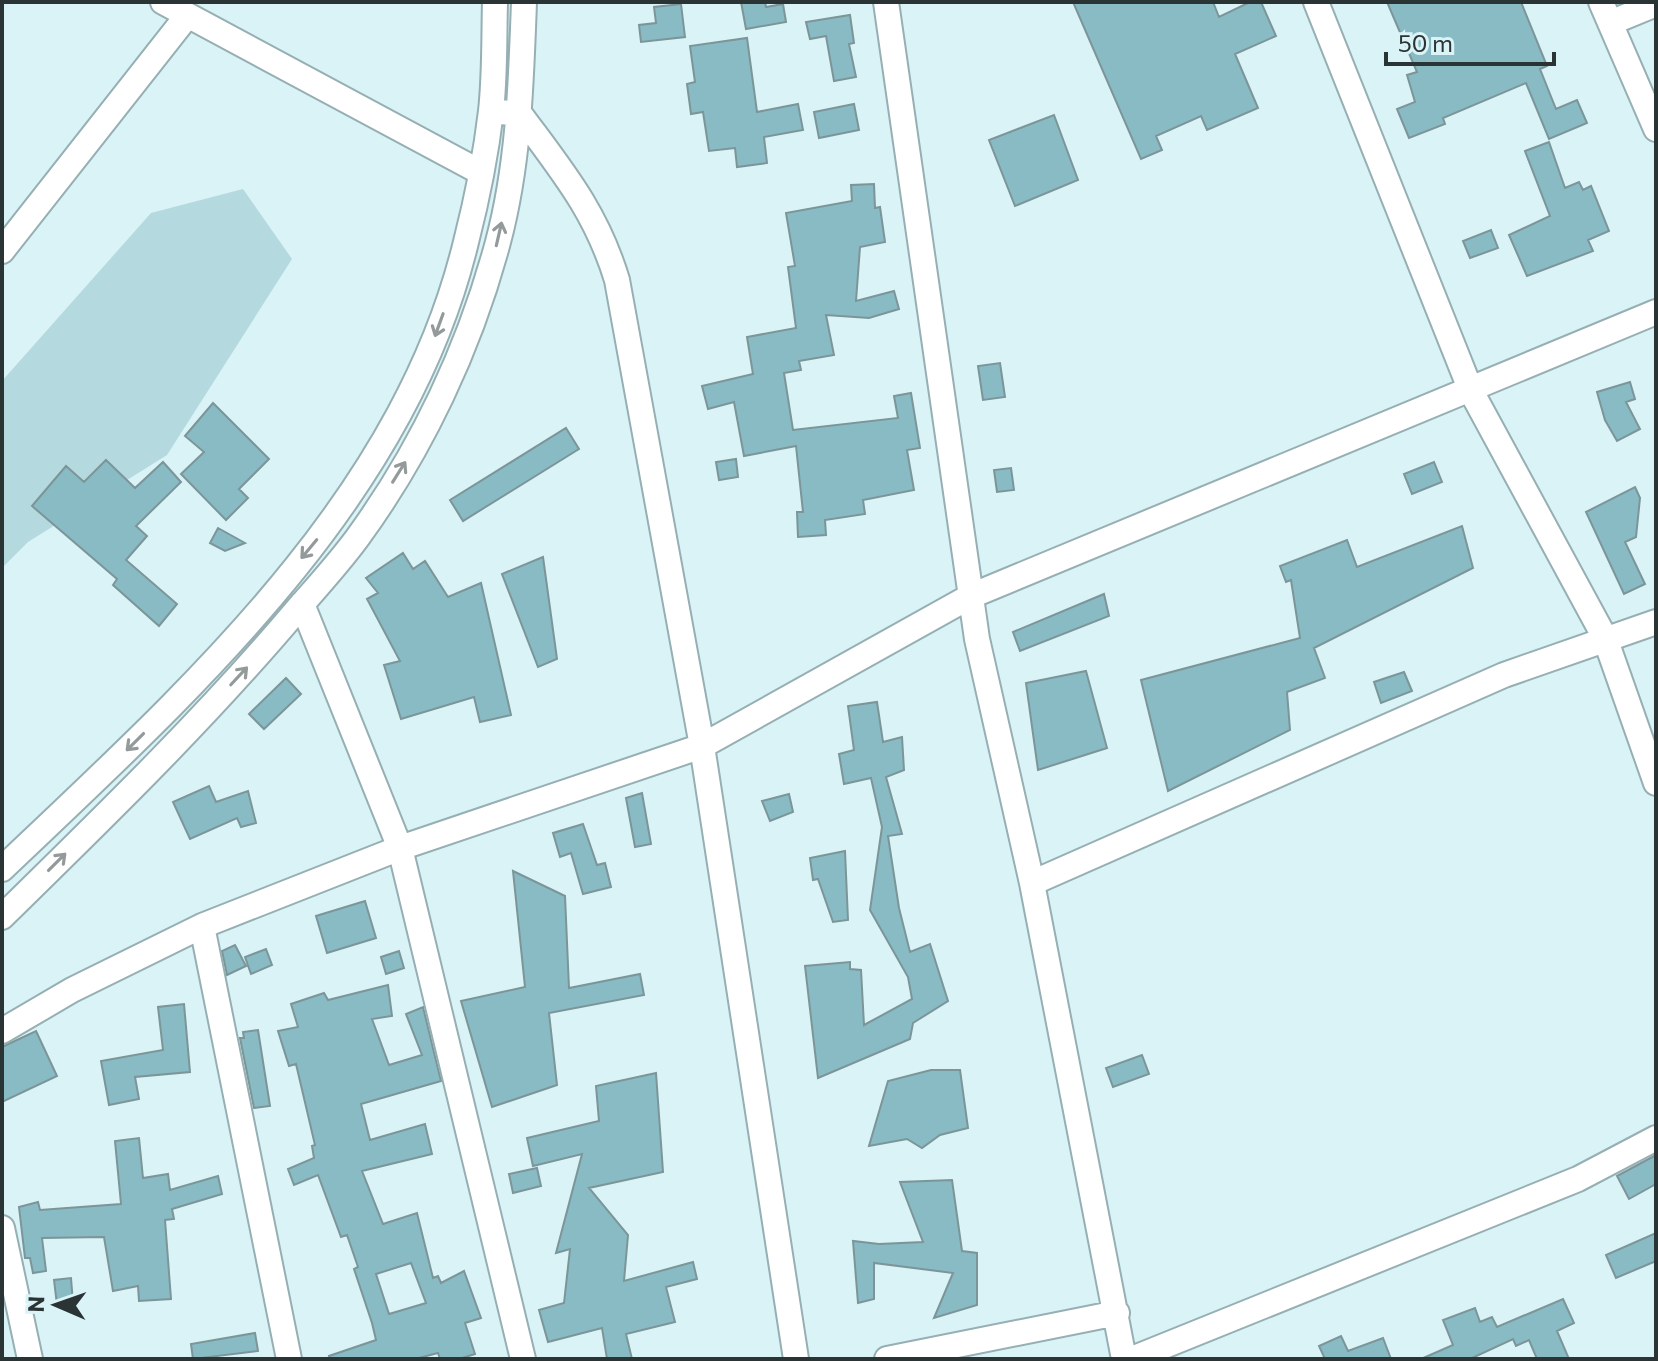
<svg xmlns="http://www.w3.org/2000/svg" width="1658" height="1361" viewBox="0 0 1658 1361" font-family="Commissioner,sans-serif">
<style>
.green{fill:#b4d9df}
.building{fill:#88bbc4;stroke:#7c9599;stroke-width:2;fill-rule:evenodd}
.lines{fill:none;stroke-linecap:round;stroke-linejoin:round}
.minor-casing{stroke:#96afb3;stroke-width:28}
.minor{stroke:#fff;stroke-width:24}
.oneway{stroke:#949a9a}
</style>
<rect width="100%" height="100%" fill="#d9f3f7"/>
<path class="green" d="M243 189 292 259 167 455 28 542 2 568V381L151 213Z"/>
<path class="building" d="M741 2H765L766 7 783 4 786 22 746 29Z
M1073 2H1213L1219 17 1250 2H1261L1276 36 1235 54 1258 108 1207 130 1201 116 1156 136 1162 150 1141 159Z
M1387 2H1521L1547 66 1540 69 1556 109 1577 100 1587 123 1549 139 1526 83 1443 118 1445 124 1409 138 1397 109 1415 102 1407 75 1417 72Z
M681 4 685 37 641 42 639 25 656 23 654 7Z
M850 15 854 43 849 44 856 77 834 81 826 36 810 39 806 22Z
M747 38 757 112 798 104 803 130 764 137 767 163 737 167 735 148 709 151 703 112 691 114 687 84 695 82 690 46Z
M854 104 859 130 819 138 814 112Z
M1054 115 1078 180 1015 206 989 140Z
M1549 142 1565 188 1579 182 1583 190 1591 186 1609 231 1588 240 1593 251 1527 276 1509 235 1550 216 1525 151Z
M874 184 875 208 880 207 885 242 860 247 856 301 894 291 899 309 869 318 826 315 834 355 799 361 801 370 784 373 793 430 898 418 894 396 911 393 920 448 907 450 914 490 863 500 865 514 825 520 826 535 798 537 797 512H803L796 446 744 456 734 402 708 409 702 386 753 374 747 337 796 328 788 267 795 266 786 213 852 201 851 185Z
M1491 230 1498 248 1470 258 1463 241Z
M1000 363 1005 397 983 400 978 366Z
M1630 382 1635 399 1626 402 1640 429 1617 441 1605 420 1597 392Z
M213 403 269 459 239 489 248 498 226 520 181 474 204 452 185 436Z
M566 428 579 449 463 521 450 500Z
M736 459 738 477 719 480 716 462Z
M106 460 135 488 163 462 181 482 136 526 147 536 126 560 177 604 159 626 113 585 117 579 32 506 66 466 84 482Z
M1434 462 1442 482 1412 494 1404 474Z
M1011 468 1014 490 997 492 994 470Z
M1635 487 1640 498 1636 537 1625 542 1645 584 1624 594 1586 512Z
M1462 526 1473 568 1314 648 1325 678 1287 692 1290 730 1168 791 1141 680 1300 638 1291 580 1286 582 1280 566 1347 540 1357 567Z
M218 528 245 543 225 551 210 543Z
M403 553 413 569 425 561 448 597 481 583 511 715 480 722 474 697 401 719 384 665 400 661 367 599 378 593 366 578Z
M543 557 557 659 538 667 502 574Z
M1104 594 1109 616 1020 651 1013 632Z
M1086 671 1107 748 1038 770 1026 683Z
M1404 672 1412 691 1381 703 1374 682Z
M286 678 301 694 264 729 249 714Z
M877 702 883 742 902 737 904 770 886 777 902 834 888 836 899 908 910 952 930 944 948 1001 913 1023 910 1039 818 1078 805 966 850 962V969L861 970 864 1025 912 999 908 977 870 910 882 827 871 778 844 784 839 754 854 750 848 706Z
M209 786 216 802 248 791 256 823 241 827 237 818 190 839 173 802Z
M642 793 651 844 635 847 626 798Z
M789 794 793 812 770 821 762 801Z
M583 824 597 865 605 863 611 887 583 894 571 853 560 857 553 833Z
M845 851 848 920 833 922 818 879 813 880 810 858Z
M513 871 565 896 569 988 640 974 644 995 549 1013 557 1085 492 1107 461 1001 525 987Z
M365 901 376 938 327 953 316 916Z
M235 945 246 966 227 975 222 951Z
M266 949 272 965 251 974 245 957Z
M399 951 404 968 386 974 381 957Z
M388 985 392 1016 372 1019 389 1065 422 1055 406 1014 423 1007 441 1081 361 1104 370 1140 425 1124 432 1154 362 1171 383 1224 417 1213 433 1278 438 1276 441 1283 464 1271 481 1318 465 1323 475 1354 459 1359H440L438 1353 415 1359H330L329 1356 376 1340 372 1323 354 1269 358 1267 347 1235 341 1237 318 1175 294 1185 288 1169 314 1158 312 1146 315 1145 296 1064 289 1066 278 1031 298 1027 291 1004 324 993 328 1000ZM411 1263 426 1303 389 1314 376 1274Z
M184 1004 190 1072 135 1077 139 1099 109 1105 101 1061 163 1050 158 1007Z
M258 1030 270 1106 254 1108 240 1038H244L243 1032Z
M36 1031 57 1076 2 1102V1047Z
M1142 1055 1149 1074 1113 1087 1106 1068Z
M931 1070H960L968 1128 940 1135 922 1148 907 1139 869 1146 888 1081Z
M656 1073 663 1172 589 1188 628 1235 624 1281 693 1262 697 1279 666 1287 675 1322 626 1334 632 1359H607L602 1328 548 1342 539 1310 564 1303 570 1249 556 1253 582 1154 533 1166 527 1138 599 1121 596 1086Z
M139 1138 143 1178 168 1174 170 1190 218 1176 222 1194 172 1209 174 1219 165 1220 171 1299 139 1301 138 1286 113 1291 104 1237 42 1238 46 1271 33 1273 30 1258H25L19 1207 38 1202 40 1210 121 1204 115 1141Z
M1656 1155V1184L1629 1199 1617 1176Z
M537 1168 541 1186 513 1193 509 1174Z
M952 1180 962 1251 977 1253V1305L934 1318 953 1273 874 1263V1299L858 1303 853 1241 879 1244 923 1242 900 1182Z
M1656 1233V1261L1616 1278 1606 1255Z
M71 1278 73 1303 57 1305 54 1280Z
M1563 1299 1574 1323 1557 1331 1569 1359H1537L1529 1340 1516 1346 1513 1339 1470 1359H1421L1453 1345 1443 1320 1475 1308 1480 1322 1492 1317 1497 1327Z
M255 1333 258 1351 193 1359 191 1344Z
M1341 1336 1348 1351 1383 1338 1391 1359H1325L1319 1346Z"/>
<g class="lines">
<defs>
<path id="minor" d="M163 2 480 172
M886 2 977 639 1032 883 1124 1359
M1316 2 1471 391 1605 638 1656 783
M1601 2 1656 129
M1610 23 1656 4
M491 111 520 114C562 171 596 211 617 280L702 746 796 1359
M2 251 187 16
M302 604 400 848 523 1359
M2 869C188 692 403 502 466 242 477 199 486 154 491 111 495 75 494 38 495 2
M1032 883 1504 675 1656 622
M2 917C103 818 204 720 296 611 317 587 339 563 358 537 422 449 470 347 498 242 519 163 521 83 524 2
M202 926 289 1359
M2 1031 72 990 202 926 400 848 702 746 971 596 1656 312
M2 1228 30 1359
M887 1359 1117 1313
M1132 1359 1578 1179 1656 1138"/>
</defs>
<use href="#minor" class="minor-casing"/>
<use href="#minor" class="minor"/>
</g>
<defs><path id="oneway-shaft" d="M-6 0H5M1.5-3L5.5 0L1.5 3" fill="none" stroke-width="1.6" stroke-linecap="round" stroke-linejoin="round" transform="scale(2)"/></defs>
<g class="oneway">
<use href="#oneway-shaft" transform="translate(499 234) rotate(-77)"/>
<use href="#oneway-shaft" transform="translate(439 325) rotate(110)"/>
<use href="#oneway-shaft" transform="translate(399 472) rotate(-58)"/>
<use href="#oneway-shaft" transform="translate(309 549) rotate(130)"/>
<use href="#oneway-shaft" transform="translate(239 676) rotate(-47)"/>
<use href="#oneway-shaft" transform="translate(135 742) rotate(135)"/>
<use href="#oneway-shaft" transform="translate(57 862) rotate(-45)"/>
</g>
<rect width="1658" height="1361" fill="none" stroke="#2a3435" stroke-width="8"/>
<g transform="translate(56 1305) rotate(272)" stroke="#d9f3f7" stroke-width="6" paint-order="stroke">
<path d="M0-6L14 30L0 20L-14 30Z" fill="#2a3435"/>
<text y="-12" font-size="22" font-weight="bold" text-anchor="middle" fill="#2a3435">N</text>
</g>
<path d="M1386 52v12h168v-12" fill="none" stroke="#2a3435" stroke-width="4"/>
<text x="1398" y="52" font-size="24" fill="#2a3435" stroke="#d9f3f7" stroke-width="6" paint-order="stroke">50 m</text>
</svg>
